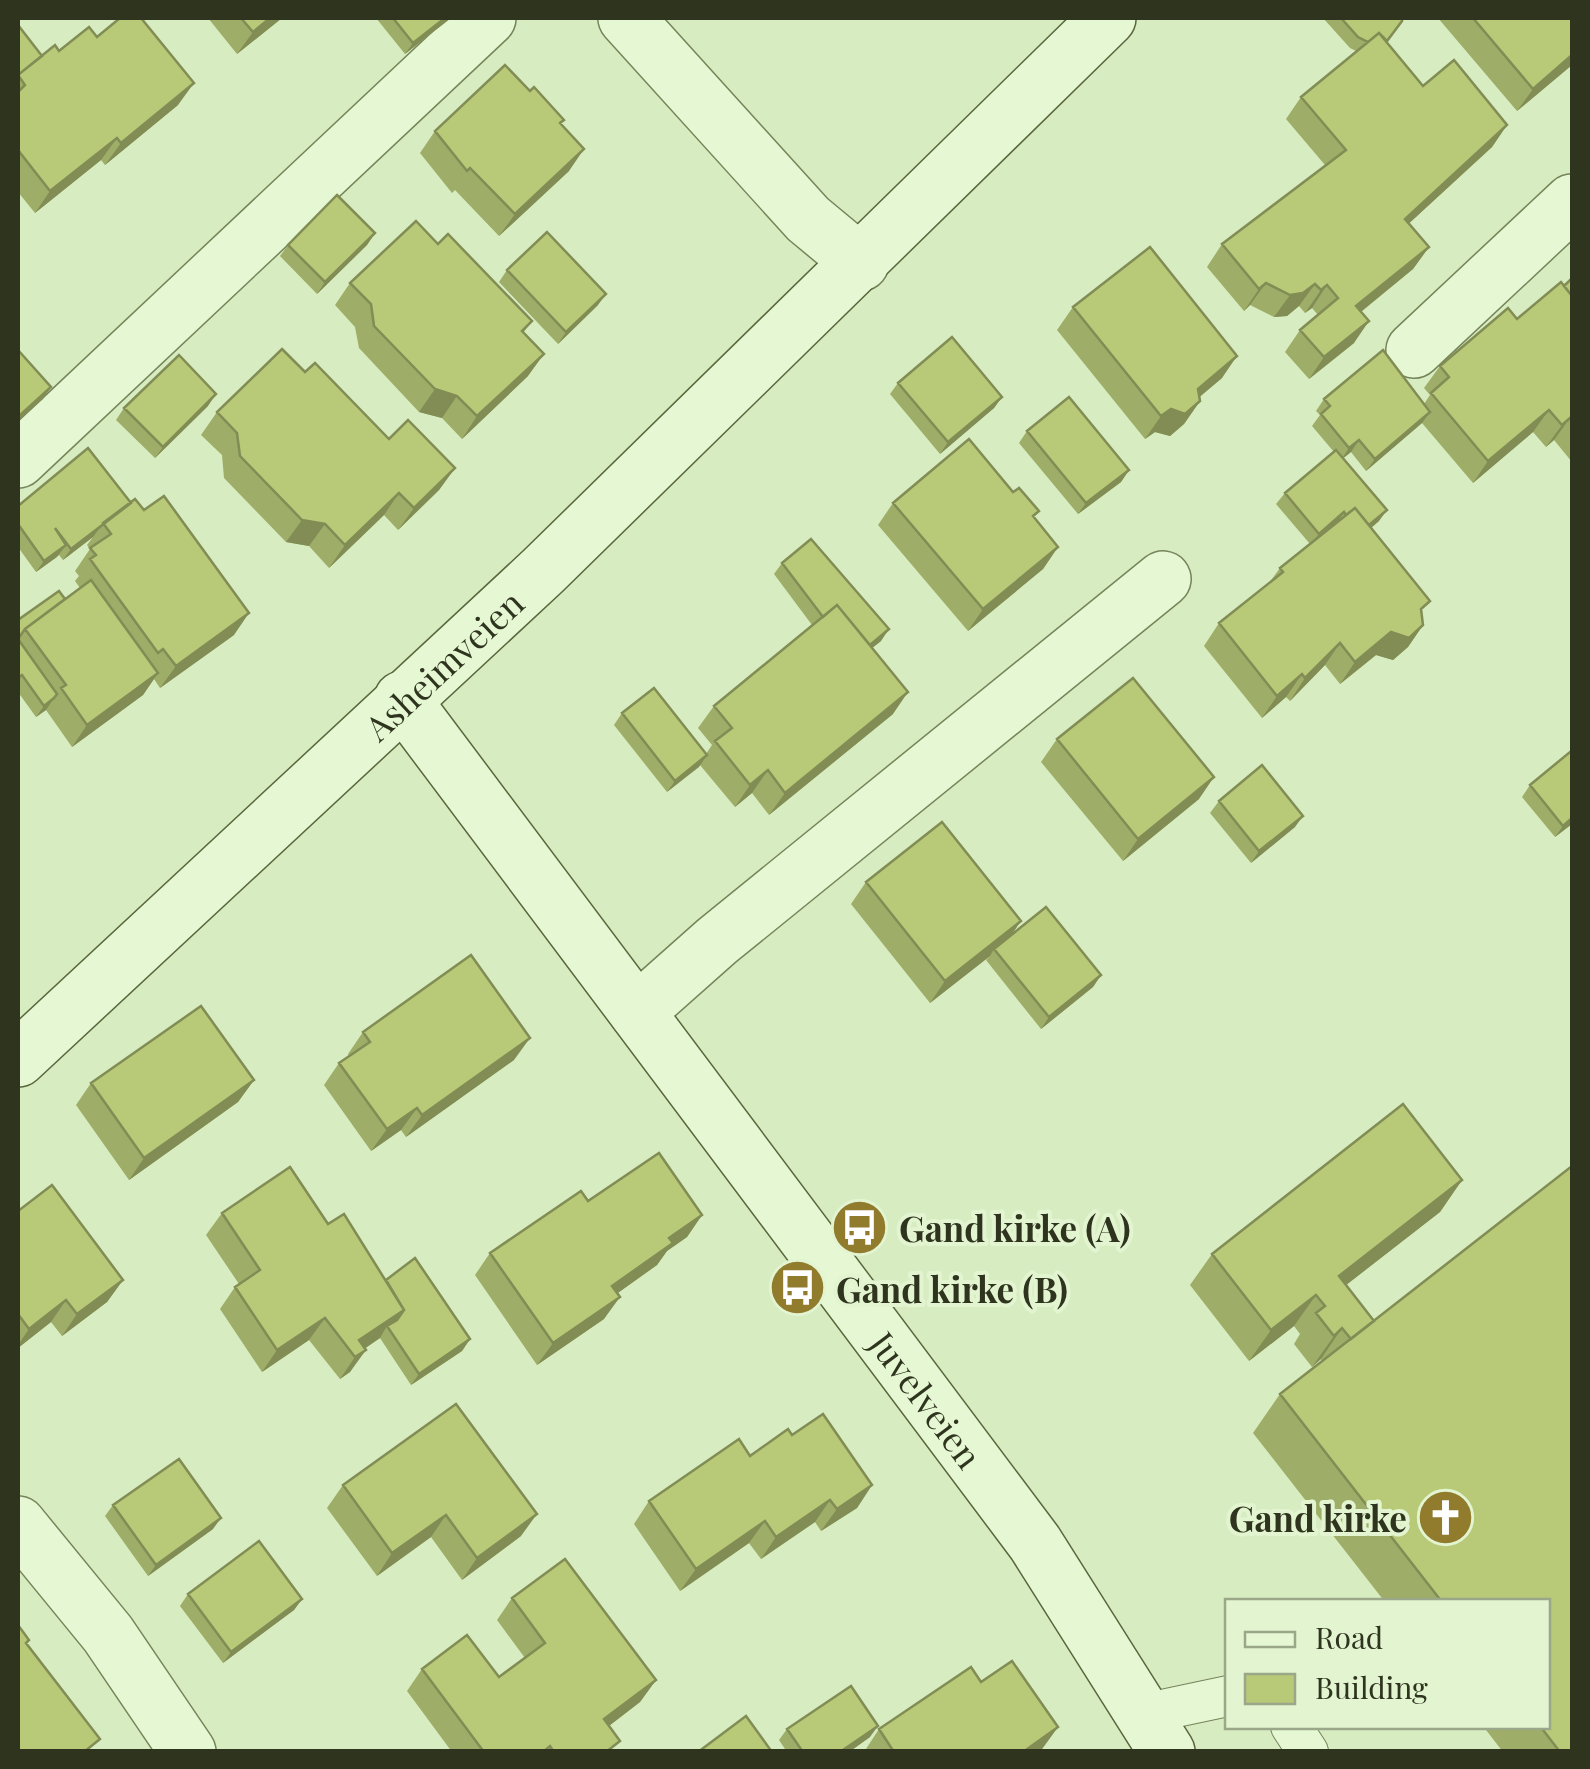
<svg xmlns="http://www.w3.org/2000/svg" width="1590" height="1769" viewBox="0 0 1590 1769" font-family="'Playfair Display',serif">
<style>
.lines{fill:none;stroke-linecap:round;stroke-linejoin:round}
.lane-casing{stroke:#768459;stroke-width:42}
.street-casing{stroke:#768459;stroke-width:58}
.secondary-casing{stroke:#5a663c;stroke-width:58}
.lane{stroke:#e5f7d3;stroke-width:40}
.street{stroke:#e5f7d3;stroke-width:55}
.secondary{stroke:#e5f7d3;stroke-width:55}
.wall{fill:#9ead67}
.shaded-wall{fill:#818d54}
.building{fill:#b8c978;stroke:#818d54;stroke-width:2.5}
.labels{text-anchor:middle;dominant-baseline:central;stroke-width:8;stroke-linejoin:round;paint-order:stroke}
.street-label{font-size:35px;fill:#2e341d;stroke:#e2f4d0}
.poi-label{font-size:35px;font-weight:bold;fill:#2e341d;stroke:#e2f4d0;text-anchor:start}
</style>
<rect width="100%" height="100%" fill="#d7ecc1"/>
<g class="lines">
<defs>
<path id="lane" d="M1143 1714 1228 1696
M1291 1726 1308 1752"/>
<path id="street" d="M626 18 808 219 861 263
M1414 350 1572 202
M18 460 488 18
M637 1012 717 941 1163 579
M18 1524 108 1634 188 1752"/>
<g id="secondary">
<path id="s1" d="M402 699 1035 1543 1167 1752"/>
<path id="s2" d="M18 1059 543 571 1108 18"/>
</g>
</defs>
<use href="#lane" class="lane-casing"/>
<use href="#street" class="street-casing"/>
<use href="#secondary" class="secondary-casing"/>
<use href="#lane" class="lane"/>
<use href="#street" class="street"/>
<use href="#secondary" class="secondary"/>
</g>
<path class="wall" d="M208 18H282L237 54Z
M376 18H451L405 54Z
M1323 18H1402L1387 42 1423 86 1507 125 1492 147 1409 223 1429 247 1413 269 1361 312 1354 343 1309 379 1285 352 1300 330 1318 315 1312 308 1305 313 1299 306 1287 316 1274 317 1250 305 1244 311 1207 267 1222 244 1325 165 1286 119 1301 97 1356 51 1350 48Z
M1438 18H1572V65L1517 111Z
M18 25 42 56 59 51 97 37 178 105 105 165 101 160 35 213 18 192Z
M530 91 564 120 561 124 569 171 499 236 455 190 452 193 420 153 435 131Z
M375 233 367 245 317 294 280 256 288 245Z
M438 244 532 321 523 333 528 376 462 439 442 418 419 412 359 348 355 327 335 305 350 283Z
M507 270 598 305 558 344 499 282Z
M1572 278V462L1554 440 1546 447 1533 432 1473 483 1422 423 1366 471 1351 452 1343 458 1379 521 1371 528 1422 613 1423 625 1408 647 1393 660 1376 655 1340 684 1325 665 1290 701 1286 697 1262 718 1204 646 1219 623 1269 583 1280 568 1310 544 1276 504 1285 493 1334 452 1312 426 1320 415 1316 411 1324 399 1424 404 1430 395 1424 388 1440 366 1517 319Z
M1073 307 1222 378 1199 397 1200 401 1184 424 1170 436 1155 432 1145 439 1057 330Z
M305 372 389 439 455 468 439 490 398 530 384 515 329 568 309 546 286 542 224 478 222 455 201 435 217 412Z
M898 383 1002 397 994 408 940 454 890 394Z
M208 406 155 458 116 420 124 408Z
M1027 431 1129 470 1121 482 1078 514 1019 443Z
M88 448 234 635 160 688 154 679 143 695 72 747 46 710 36 717 18 692V620L65 599 80 588 75 581 79 576 75 571 90 549 87 545 93 537 63 560 59 555 36 572 18 547V506Z
M1013 492 1039 511 1034 517 1058 547 1043 569 968 631 878 525 893 503Z
M782 563 881 641 872 648 893 714 769 815 752 793 735 807 700 765 667 792 614 725 622 713 706 754 712 745 698 728 714 706 812 625 774 574Z
M1057 739 1199 799 1123 861 1041 762Z
M1530 785 1572 824 1555 837 1522 797Z
M1219 801 1295 827 1251 863 1210 813Z
M866 882 1011 936 1101 975 1093 987 1041 1029 986 960 990 956 930 1003 851 904Z
M363 1032 514 1060 406 1137 401 1130 371 1151 324 1085 339 1063 349 1056 348 1054Z
M254 1080 238 1102 129 1180 76 1105 91 1083Z
M1403 1104 1462 1180 1440 1212 1346 1285 1374 1321 1572 1166V1752H1503L1483 1726H1548V1602H1385L1253 1433 1280 1394 1322 1361 1321 1359 1312 1367 1294 1344 1300 1334 1294 1326 1249 1361 1190 1285 1212 1254Z
M588 1201 702 1215 687 1237 667 1251 657 1265 617 1293 604 1319 537 1365 475 1275 490 1253Z
M18 1211 123 1280 107 1302 62 1336 51 1322 18 1348Z
M222 1213 328 1224 386 1281 470 1339 462 1351 411 1385 380 1338 365 1348 350 1372 340 1379 309 1340 262 1372 220 1309 235 1287 239 1284 206 1235Z
M792 1435 872 1485 857 1508 821 1531 815 1522 761 1559 749 1543 680 1591 634 1524 649 1501Z
M343 1485 521 1536 462 1580 431 1537 377 1576 327 1508Z
M113 1505 213 1529 148 1576 105 1516Z
M188 1594 302 1599 294 1610 223 1663 180 1606Z
M512 1598 656 1680 640 1702 609 1726 612 1752H452L407 1691 422 1669 499 1677 525 1658 497 1620Z
M981 1682 1058 1727 1042 1749 1039 1752H864L879 1729Z
M787 1729 870 1737 849 1752H787L779 1740Z"/>
<path class="shaded-wall" d="M270 18H282L237 54 253 32Z
M445 18H451L405 54 413 43Z
M1572 55V65L1517 111 1533 89Z
M194 83 178 105 105 165 121 143Z
M1507 125 1492 147 1390 241 1405 219Z
M117 138 101 160 35 213 50 191Z
M584 149 569 171 499 236 515 214Z
M375 233 367 245 317 294 325 282Z
M1429 247 1413 269 1341 328 1356 306Z
M1266 283 1250 305 1244 311 1259 289Z
M1315 284 1299 306 1287 316 1274 317 1290 295Z
M1327 285 1312 308 1305 313 1321 290Z
M606 294 598 305 558 344 566 332Z
M1369 321 1354 343 1309 379 1324 357Z
M544 354 528 376 462 439 477 416Z
M1237 356 1222 378 1183 411 1198 389Z
M51 387 43 399 18 421V417Z
M435 389 457 396 442 418 419 412Z
M216 394 208 406 155 458 163 447Z
M1002 397 994 408 940 454 948 442Z
M1200 401 1184 424 1170 436 1155 432 1145 439 1161 416 1171 409Z
M1549 410 1533 432 1473 483 1488 461Z
M1430 412 1422 423 1366 471 1375 459Z
M1570 418 1554 440 1546 447 1562 425Z
M1359 440 1351 452 1341 460 1349 448Z
M455 468 439 490 398 530 414 508Z
M1129 470 1121 482 1078 514 1086 503Z
M399 493 384 515 329 568 345 545Z
M1387 510 1379 521 1352 544 1360 532Z
M1344 512 1336 524 1310 545 1319 534Z
M302 520 325 524 309 546 286 542Z
M101 526 93 537 63 560 71 549Z
M66 545 57 557 36 572 44 561Z
M1058 547 1043 569 968 631 983 609Z
M249 613 234 635 160 688 176 666Z
M1423 625 1408 647 1393 660 1376 655 1340 684 1355 662 1391 632Z
M889 629 881 641 852 664 860 652Z
M1340 643 1325 665 1290 701 1305 678Z
M158 673 143 695 72 747 87 725Z
M1302 674 1286 697 1262 718 1277 696Z
M908 692 893 714 769 815 785 793Z
M54 698 46 710 36 717 44 706Z
M707 755 699 767 667 792 675 781Z
M768 770 752 793 735 807 750 785Z
M1214 777 1199 799 1123 861 1138 839Z
M1303 816 1295 827 1251 863 1259 851Z
M1572 818V824L1555 837 1563 826Z
M1021 921 1006 943 994 949 990 956 930 1003 945 981Z
M1101 975 1093 987 1041 1029 1049 1017Z
M530 1038 514 1060 406 1137 422 1115Z
M254 1080 238 1102 129 1180 144 1158Z
M417 1108 401 1130 371 1151 387 1129Z
M1462 1180 1440 1212 1323 1303 1339 1276Z
M702 1215 687 1237 667 1251 657 1265 597 1308 612 1286 669 1238Z
M123 1280 107 1302 62 1336 77 1314Z
M1316 1295 1294 1326 1249 1361 1271 1330Z
M620 1297 604 1319 537 1365 553 1343Z
M66 1300 51 1322 18 1348V1345L29 1329Z
M404 1310 390 1330 387 1326 380 1338 354 1356 359 1340Z
M325 1318 309 1340 262 1372 277 1350Z
M1342 1328 1321 1359 1312 1367 1334 1336Z
M470 1339 462 1351 411 1385 419 1374Z
M366 1350 350 1372 340 1379 355 1357Z
M872 1485 857 1508 821 1531 837 1509Z
M830 1500 815 1522 761 1559 776 1537Z
M537 1514 521 1536 462 1580 477 1558Z
M446 1515 431 1537 377 1576 392 1553Z
M221 1518 213 1529 148 1576 156 1565Z
M765 1521 749 1543 680 1591 696 1569Z
M302 1599 294 1610 223 1663 231 1652Z
M656 1680 640 1702 588 1742 604 1719Z
M878 1726 870 1737 849 1752H840Z
M1058 1727 1042 1749 1039 1752H1023Z"/>
<path class="building" d="M120 18H141L194 83 121 143 117 138 50 191 18 150V92L25 85 18 75 55 45 59 51 89 27 97 37Z
M241 18H270L253 32Z
M393 18H445L413 43Z
M1341 18H1402V21L1387 41 1379 33 1368 42 1358 37Z
M1473 18H1572V55L1533 89Z
M18 25 42 56 18 75Z
M1379 33 1423 86 1454 60 1507 125 1405 219 1429 247 1356 306 1369 321 1324 357 1300 330 1338 298 1327 285 1321 290 1315 284 1303 293 1290 295 1266 283 1259 289 1222 244 1346 150 1301 97Z
M505 65 530 91 534 87 564 120 560 123 584 149 515 214 470 168 467 171 435 131Z
M337 195 375 233 325 282 288 245Z
M416 221 438 244 448 234 532 321 522 331 544 354 477 416 457 396 435 389 374 326 371 304 350 283Z
M547 232 606 294 566 332 507 270Z
M1150 247 1237 356 1198 389 1200 401 1185 414 1171 409 1161 416 1073 307Z
M1572 278V296L1564 286Z
M1561 282 1572 296V421L1570 418 1562 425 1549 410 1488 461 1431 393 1449 377 1440 366 1508 308 1517 319Z
M952 337 1002 397 948 442 898 383Z
M282 349 305 372 315 363 389 439 408 420 455 468 414 508 399 493 345 545 325 524 302 520 240 456 237 433 217 412Z
M18 350 51 387 18 417Z
M1383 350 1430 412 1375 459 1359 440 1349 448 1321 414 1330 406 1324 399Z
M179 355 216 394 163 447 124 408Z
M1069 397 1129 470 1086 503 1027 431Z
M969 439 1013 492 1019 488 1039 511 1033 516 1058 547 983 609 893 503Z
M88 448 131 503 71 549 55 528 66 545 44 561 18 524V506Z
M1336 450 1387 510 1369 525 1355 508 1346 515 1344 512 1319 534 1285 493Z
M164 496 249 613 176 666 163 649 158 653 90 559 96 555 90 548 111 534 103 523 135 499 144 510Z
M1355 508 1430 601 1421 609 1423 625 1409 638 1391 632 1355 662 1340 643 1305 678 1302 674 1277 696 1219 623 1283 572 1280 568Z
M811 539 889 629 870 645 837 605 823 617 782 563Z
M91 580 158 673 87 725 61 688 66 685 25 629Z
M59 591 65 599 25 629 18 639 57 694 54 698 44 706 22 675 18 678V620Z
M837 605 908 692 785 793 768 770 750 785 715 741 732 728 714 706Z
M1133 678 1214 777 1138 839 1057 739Z
M654 688 707 755 675 781 622 713Z
M1570 752 1572 755V818L1563 826 1530 785Z
M1262 765 1303 816 1259 851 1219 801Z
M942 822 1021 921 945 981 866 882Z
M1046 907 1101 975 1049 1017 994 949Z
M471 955 530 1038 422 1115 417 1108 387 1129 339 1063 370 1042 363 1032Z
M201 1006 254 1080 144 1158 91 1083Z
M1403 1104 1462 1180 1339 1276 1374 1321 1351 1339 1342 1328 1334 1336 1316 1313 1325 1306 1316 1295 1271 1330 1212 1254Z
M659 1153 702 1215 669 1238 673 1243 612 1286 620 1297 553 1343 490 1253 581 1191 588 1201Z
M1572 1166V1752H1560L1540 1726H1548V1602H1442L1280 1394Z
M290 1167 328 1224 344 1214 404 1310 359 1340 366 1350 355 1357 325 1318 277 1350 235 1287 260 1270 222 1213Z
M52 1185 123 1280 77 1314 66 1300 29 1329 18 1314V1211Z
M415 1258 470 1339 419 1374 387 1326 397 1320 404 1310 386 1280Z
M456 1404 537 1514 477 1558 446 1515 392 1553 343 1485Z
M823 1414 872 1485 837 1509 830 1500 776 1537 765 1521 696 1569 649 1501 739 1439 750 1456 788 1429 792 1435Z
M179 1459 221 1518 156 1565 113 1505Z
M259 1541 302 1599 231 1652 188 1594Z
M565 1559 656 1680 604 1719 620 1741 606 1752H554L550 1746 543 1752H484L422 1669 467 1635 499 1677 545 1643 512 1598Z
M18 1625 29 1640 26 1643 100 1739 84 1752H18Z
M1012 1661 1058 1727 1023 1752H894L879 1729 971 1667 981 1682Z
M851 1686 878 1726 840 1752H803L787 1729Z
M746 1716 772 1752H698Z"/>
<defs>
<symbol id="bus-disc" viewBox="-11 -11 22 22"><circle r="9.5" fill="#917b2c" stroke="#e2f4d0"/><path d="M-5-6H5V4H4V6H2V4H-2V6H-4V4H-5ZM-3.5-4V0h7V-4ZM-3.5 1.2v1.5H-2V1.2ZM2 1.2v1.5H3.5V1.2Z" fill="#fff"/></symbol>
<symbol id="church-disc" viewBox="-11 -11 22 22"><circle r="9.5" fill="#917b2c" stroke="#e2f4d0"/><path d="M-1.2-6h2.4v3.5h3.3v2.4h-3.3V6h-2.4V-.1h-3.3v-2.4h3.3Z" fill="#fff"/></symbol>
</defs>
<g fill-rule="evenodd">
<use href="#bus-disc" x="828" y="1196" width="63" height="63"/>
<use href="#bus-disc" x="766" y="1256" width="63" height="63"/>
<use href="#church-disc" x="1414" y="1486" width="63" height="63"/>
</g>
<g class="labels">
<g class="street-label">
<text stroke="none"><textPath href="#s2" startOffset="580">Asheimveien</textPath></text>
<text stroke="none"><textPath href="#s1" startOffset="875">Juvelveien</textPath></text>
</g>
<g class="poi-label">
<text x="899" y="1227">Gand kirke (A)</text>
<text x="836" y="1288">Gand kirke (B)</text>
<text x="1407" y="1517" text-anchor="end">Gand kirke</text>
</g>
</g>
<rect width="1590" height="1769" fill="none" stroke="#2e341d" stroke-width="40"/>
<rect x="1225" y="1599" width="325" height="130" fill="#e2f4d0" stroke="#9aa788" stroke-width="2.5"/>
<rect x="1245" y="1632" width="50" height="15" fill="#e5f7d3" stroke="#9aa788" stroke-width="2.5"/>
<text x="1315" y="1649" font-size="30" fill="#2e341d">Road</text>
<rect x="1245" y="1674" width="50" height="30" fill="#b8c978" stroke="#9aa788" stroke-width="2.5"/>
<text x="1315" y="1699" font-size="30" fill="#2e341d">Building</text>
</svg>
